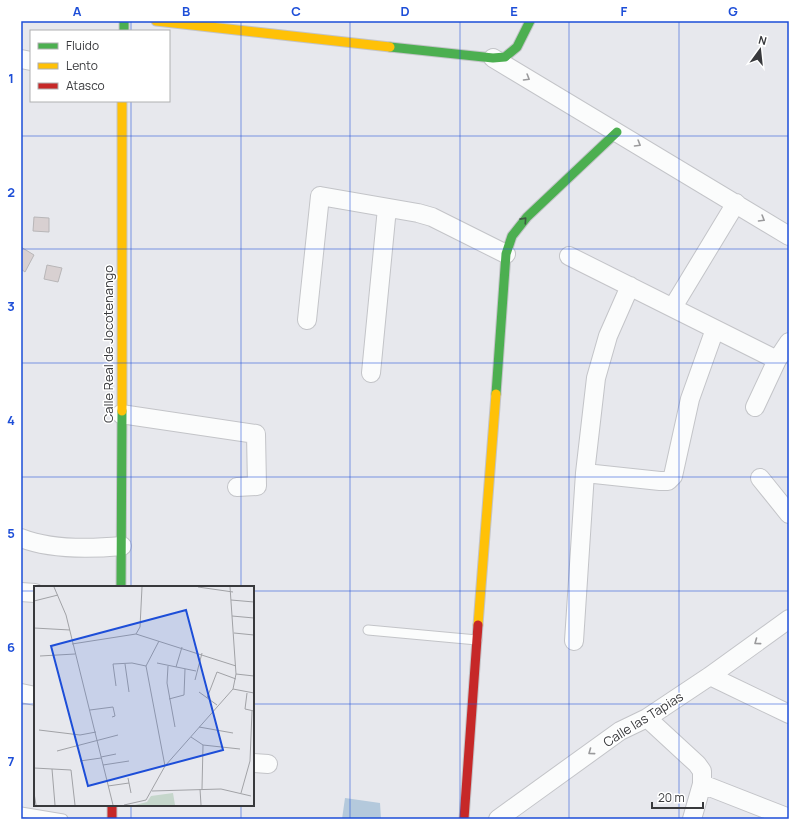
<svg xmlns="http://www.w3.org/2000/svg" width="810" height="840" viewBox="0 0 810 840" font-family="Manrope,sans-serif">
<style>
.water{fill:#b4c9dc}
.building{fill:#d8d0d1;stroke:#b8b6b8}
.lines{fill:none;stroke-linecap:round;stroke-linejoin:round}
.lane-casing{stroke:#c3c4c8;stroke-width:11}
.street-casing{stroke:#c3c4c8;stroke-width:20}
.fast-casing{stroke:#c3c4c8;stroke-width:11}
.slow-casing{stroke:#c3c4c8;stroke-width:11}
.jam-casing{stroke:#c3c4c8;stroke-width:11}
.lane{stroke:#fbfcfc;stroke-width:9}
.street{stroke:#fbfcfc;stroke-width:18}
.fast{stroke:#4caf50;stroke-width:9}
.slow{stroke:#ffc107;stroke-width:9}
.jam{stroke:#c62828;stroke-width:9}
.oneway{stroke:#9a9a9c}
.oneway2{stroke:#3e5c42}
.grid{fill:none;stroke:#1d4ed8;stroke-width:1;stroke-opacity:0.55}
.labels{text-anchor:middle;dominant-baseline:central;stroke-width:3;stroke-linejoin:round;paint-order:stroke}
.street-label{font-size:13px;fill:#38393c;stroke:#fff}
.inset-road{fill:none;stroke:#a1a2a6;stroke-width:1}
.view{fill:#1d4ed8;fill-opacity:0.15;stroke:#1d4ed8;stroke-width:2}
.inset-edge{fill:none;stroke:#38393c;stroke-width:2}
.neatline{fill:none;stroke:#1d4ed8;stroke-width:1.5}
.grid-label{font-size:13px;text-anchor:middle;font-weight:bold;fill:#1d4ed8}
</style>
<rect width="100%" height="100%" fill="#e7e8ed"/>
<path class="water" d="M345 798 380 803 381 819H342Z"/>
<path class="building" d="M34 217 49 218V232L33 231Z
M21 247 34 255 25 272 21 269Z
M47 265 62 268 58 282 44 279Z"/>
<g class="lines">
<defs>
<path id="lane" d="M368 630 477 640
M21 812 63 819"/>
<path id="street" d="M493 58 789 236
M21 59 31 61
M569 256 777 360
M673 307 736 203
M307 320 320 196 418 213 432 217 506 254
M371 373 387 208
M755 407 777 360 789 342
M121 414 256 434 257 486 237 487
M585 473 660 481H668L673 476 690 399 715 329
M760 478 789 514
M21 538C51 550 90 549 122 546
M21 592 35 593
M574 641 585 473 596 378 608 336 630 286
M710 676 789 714
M21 693 35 696
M647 718 697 764 702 771V784L692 819
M253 763 268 764
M702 784 789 818
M498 819 620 731 647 718 710 676 789 619"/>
<path id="fast" d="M124 21V31
M390 47 493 58 505 57 517 47 530 21
M496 394 506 254 512 236 527 217 617 132
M121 587 122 411"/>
<path id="slow" d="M156 21 390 47
M122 411V101
M478 625 496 394"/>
<path id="jam" d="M112 805V819
M464 819 478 625"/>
</defs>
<use href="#lane" class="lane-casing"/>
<use href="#street" class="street-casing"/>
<use href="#fast" class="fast-casing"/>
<use href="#slow" class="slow-casing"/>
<use href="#jam" class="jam-casing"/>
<use href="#lane" class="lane"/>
<use href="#street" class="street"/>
<use href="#fast" class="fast"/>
<use href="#slow" class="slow"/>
<use href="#jam" class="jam"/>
</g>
<defs><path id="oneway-chevron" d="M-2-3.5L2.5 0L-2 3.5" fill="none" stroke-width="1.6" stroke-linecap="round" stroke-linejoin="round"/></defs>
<g class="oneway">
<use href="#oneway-chevron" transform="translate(527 78) rotate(31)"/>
<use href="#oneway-chevron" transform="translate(638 144) rotate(31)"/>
<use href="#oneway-chevron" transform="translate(762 219) rotate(31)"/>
<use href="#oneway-chevron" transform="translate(757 642) rotate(144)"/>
<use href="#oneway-chevron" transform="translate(591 752) rotate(144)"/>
</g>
<use class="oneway2" href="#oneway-chevron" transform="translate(524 220) rotate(-48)"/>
<path class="grid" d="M131 21V31M241 21V587M350 21V819M460 21V819M569 21V819M679 21V819M131 101V587M21 136H789M21 249H789M21 363H789M21 477H789M21 591H35M253 591H789M21 704H35M253 704H789M131 805V819M241 805V819"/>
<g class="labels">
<g class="street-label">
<text transform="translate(108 344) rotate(-90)">Calle Real de Jocotenango</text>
<text transform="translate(643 719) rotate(-32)">Calle las Tapias</text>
</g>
</g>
<g transform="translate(34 586)">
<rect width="220" height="220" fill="#e7e8ed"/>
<path d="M139 207 141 219H101L113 216 117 210Z" fill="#c5d6cb"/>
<path class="inset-road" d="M20 1 32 29 79 219M164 1 199 6M197 14 220 16M0 15 24 9M198 30 220 32M0 42 36 44M200 47 220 49M102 48 106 41 108 1M125 55 112 80 131 180M38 58 102 48 202 80M6 70 41 68M123 77 162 85M91 78 95 106M134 80 133 97 141 141M142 81 148 61M202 88 220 90M161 94 168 67M82 100 79 78 98 77 112 80M199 103 220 107M165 106 183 119M213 107 211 123 220 125M173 112 183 86 202 93M135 113 150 109 151 83M56 124 79 121 81 130 78 131M165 141 199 147M5 144 46 149 62 146M157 151 169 159 168 203M169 159 206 163M23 165 84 149M67 171 82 168M46 175 67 172M69 179 95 175M0 182 37 184 41 219M18 183 21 219M94 192 97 207M74 200 95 197M166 203 167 219M118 205 187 203 217 210M0 207 2 219M207 207 216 175 218 125M90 219 112 214 131 180 199 103 202 88 196 1"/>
<path class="view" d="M152 24 189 164 54 200 17 60Z"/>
<rect width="220" height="220" class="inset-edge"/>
</g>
<rect width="810" height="840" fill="none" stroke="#ffffff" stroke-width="44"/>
<rect x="30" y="30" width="140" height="72" fill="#ffffff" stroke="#afb0b1"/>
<rect x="38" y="43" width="20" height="6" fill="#4caf50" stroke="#afb0b1"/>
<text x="66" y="50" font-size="12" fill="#38393c">Fluido</text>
<rect x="38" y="63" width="20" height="6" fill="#ffc107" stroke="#afb0b1"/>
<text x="66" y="70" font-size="12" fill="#38393c">Lento</text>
<rect x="38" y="83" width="20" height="6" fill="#c62828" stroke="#afb0b1"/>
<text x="66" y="90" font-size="12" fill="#38393c">Atasco</text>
<g transform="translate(760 50) rotate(15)" stroke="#ffffff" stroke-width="3" paint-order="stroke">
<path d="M0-3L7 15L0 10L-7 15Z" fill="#38393c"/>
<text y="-6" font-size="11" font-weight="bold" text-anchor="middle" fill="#38393c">N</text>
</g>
<path d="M652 802v6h51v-6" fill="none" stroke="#38393c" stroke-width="2"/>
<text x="658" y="802" font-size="12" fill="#38393c" stroke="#ffffff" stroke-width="3" paint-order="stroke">20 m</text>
<rect x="22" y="22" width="766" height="796" class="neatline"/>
<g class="grid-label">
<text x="77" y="16">A</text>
<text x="186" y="16">B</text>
<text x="296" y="16">C</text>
<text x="405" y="16">D</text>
<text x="514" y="16">E</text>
<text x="624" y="16">F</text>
<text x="733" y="16">G</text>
<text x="11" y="83">1</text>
<text x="11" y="197">2</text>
<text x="11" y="311">3</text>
<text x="11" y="425">4</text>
<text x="11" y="538">5</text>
<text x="11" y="652">6</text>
<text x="11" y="766">7</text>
</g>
</svg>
